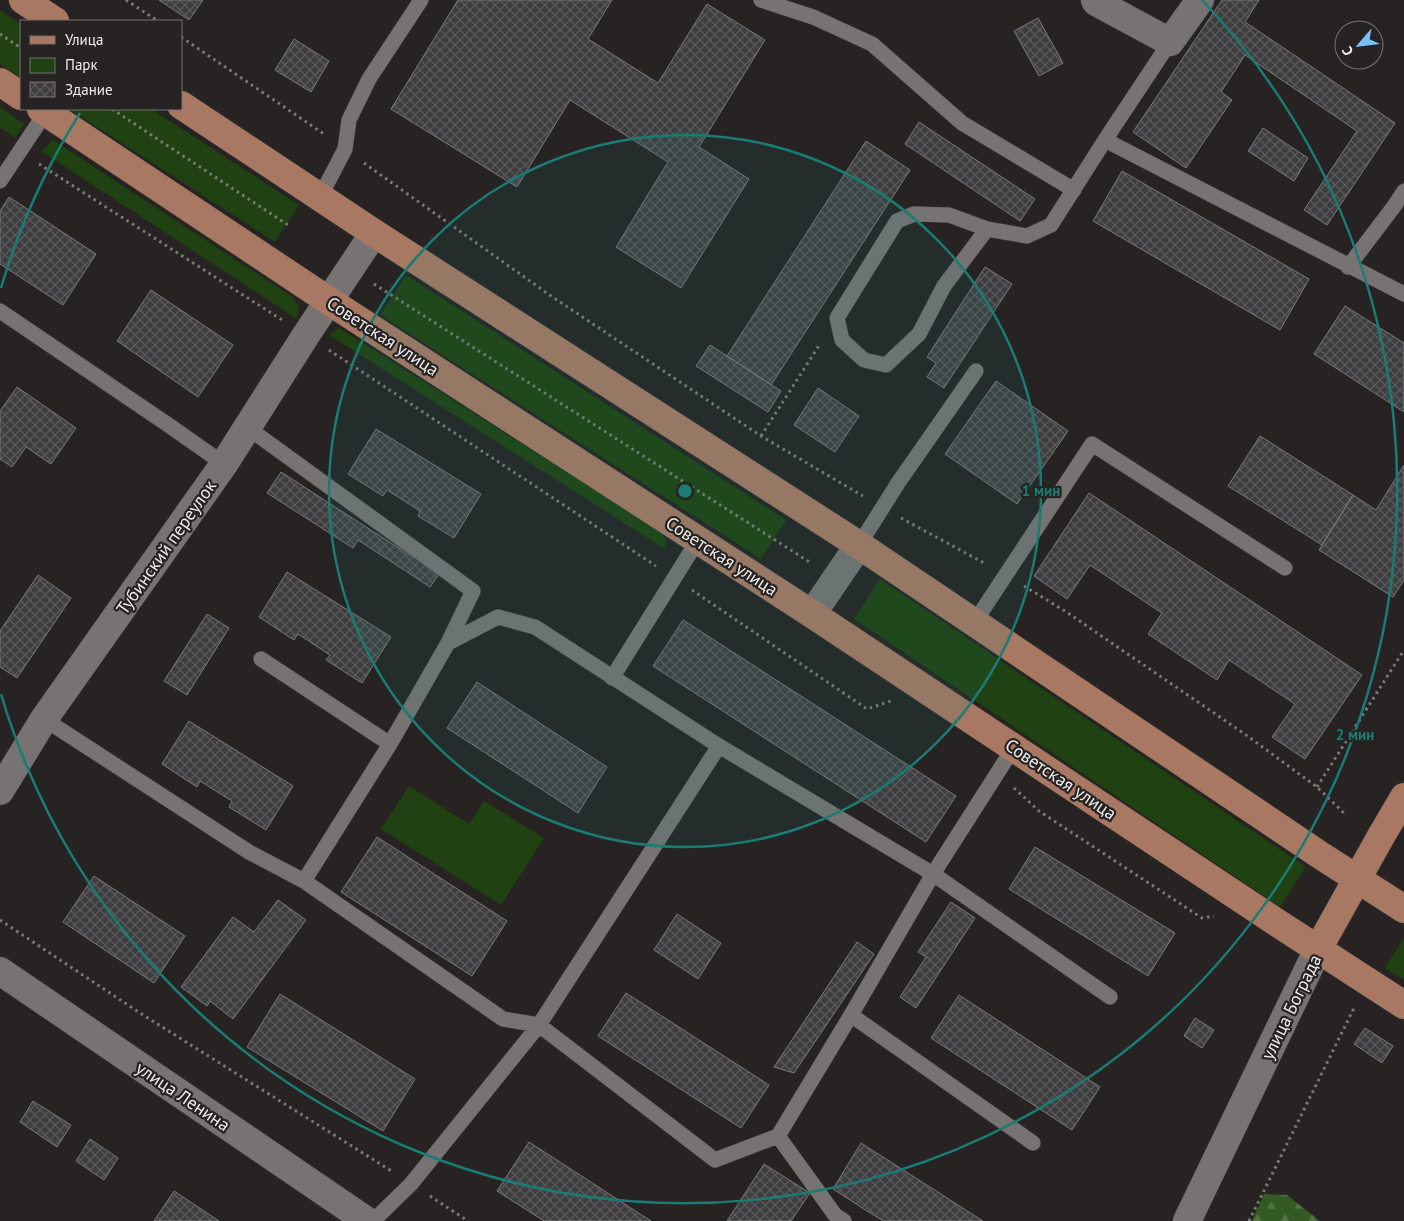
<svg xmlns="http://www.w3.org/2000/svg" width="1404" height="1221" viewBox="0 0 1404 1221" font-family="'PT Sans',sans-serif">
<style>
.green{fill:#204111}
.forest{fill:url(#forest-firs)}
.building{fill:url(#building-cross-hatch);stroke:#79787b}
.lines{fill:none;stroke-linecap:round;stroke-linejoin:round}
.lane-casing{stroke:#403e3d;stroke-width:16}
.street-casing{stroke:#403e3d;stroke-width:29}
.secondary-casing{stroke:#403e3d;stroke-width:29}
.primary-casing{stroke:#403e3d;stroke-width:29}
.path{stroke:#7d7b7a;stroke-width:3;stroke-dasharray:2.5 4;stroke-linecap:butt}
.lane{stroke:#777372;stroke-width:15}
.street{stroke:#777372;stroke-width:28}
.secondary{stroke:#777372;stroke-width:28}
.primary{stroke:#a97862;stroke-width:28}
.ring{fill:none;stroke:#1a7c74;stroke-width:2.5}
.labels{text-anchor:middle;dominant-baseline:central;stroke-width:4.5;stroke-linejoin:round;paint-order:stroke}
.street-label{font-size:18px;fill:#eeecec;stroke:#262322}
.centre{fill:#1a7c74;stroke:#262322;stroke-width:2.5}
.ring-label{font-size:15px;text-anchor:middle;font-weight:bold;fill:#1a7c74;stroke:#262322;stroke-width:4.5;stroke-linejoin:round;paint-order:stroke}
</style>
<defs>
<pattern id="forest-firs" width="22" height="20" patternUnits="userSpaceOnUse" patternTransform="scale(1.25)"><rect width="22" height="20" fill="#345a23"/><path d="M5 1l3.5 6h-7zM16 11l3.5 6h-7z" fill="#527243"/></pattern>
<pattern id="building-cross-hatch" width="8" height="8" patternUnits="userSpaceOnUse" patternTransform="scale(1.25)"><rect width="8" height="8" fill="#3e3e40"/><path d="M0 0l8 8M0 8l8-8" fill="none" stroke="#5a5a5c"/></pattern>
</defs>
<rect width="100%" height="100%" fill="#262322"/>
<path class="green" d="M0 10 21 24V78L0 64Z
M0 107 24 124 15 138 0 128Z
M69 109H151L299 205 275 242Z
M53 140 294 298 299 308 297 319 41 151Z
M406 275 786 520 761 559 380 315Z
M339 328 661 532 665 538V549L329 335Z
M880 579 1306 867 1280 907 854 619Z
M409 786 469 824 484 801 544 838 501 905 381 829Z
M1404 938V980L1385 968Z"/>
<path class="forest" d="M1264 1194 1287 1195 1320 1221H1252Z"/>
<path class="building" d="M159 0H203L189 20Z
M458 0H612L588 39 658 83 707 4 765 40 699 147 749 179 681 288 616 247 668 162 570 100 517 187 391 109Z
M1222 0H1259L1245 22 1395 123 1327 225 1304 210 1357 131 1245 55 1221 92 1232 100 1186 168 1133 132Z
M1038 18 1063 63 1039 76 1014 31Z
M294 39 329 61 311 92 275 70Z
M919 122 1035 199 1020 221 905 144Z
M1263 128 1308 158 1294 181 1248 151Z
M866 141 910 170 771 385 727 356Z
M1122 171 1309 279 1280 330 1093 221Z
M9 197 96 254 63 305 0 264V211Z
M985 267 1012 284 944 388 927 377 936 363 927 357Z
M151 290 233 345 198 397 117 341Z
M1345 306 1404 343V412L1314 354Z
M710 345 781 391 768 412 696 366Z
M996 381 1068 431 1017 504 945 454Z
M17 387 76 428 51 464 26 447 12 467 0 459V411Z
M818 388 859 416 835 452 794 425Z
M376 429 481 494 454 538 418 516 420 511 387 490 383 496 348 474Z
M1260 436 1353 495 1322 545 1228 486Z
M1404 465V580L1393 597 1319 550 1353 495 1376 510Z
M281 472 439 574 430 587 358 540 353 548 267 493Z
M1089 493 1362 675 1305 759 1272 737 1295 704 1229 660 1217 680 1148 634 1162 613 1090 565 1067 599 1034 576Z
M287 572 391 637 362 683 326 660 330 655 298 634 294 640 259 617Z
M38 575 71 598 17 678 0 667V631Z
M207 614 229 628 187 695 164 681Z
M683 620 956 796 926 842 653 666Z
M477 682 607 767 578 813 447 728Z
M189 721 293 786 266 830 229 807 232 801 200 781 197 787 162 764Z
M377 837 507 921 472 976 341 892Z
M1035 847 1175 933 1148 976 1009 889Z
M94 876 185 936 154 983 63 922Z
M278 900 306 920 233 1019 210 1001 207 1006 181 987 233 917 254 932Z
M951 902 975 918 916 1008 900 997 926 957 918 952Z
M677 914 721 943 698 979 654 950Z
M857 942 874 954 794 1073 774 1067Z
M626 993 769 1085 741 1128 598 1036Z
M280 994 415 1079 383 1131 247 1047Z
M959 995 1100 1087 1072 1130 931 1038Z
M1195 1018 1214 1030 1202 1048 1184 1036Z
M1365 1028 1393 1046 1382 1063 1354 1044Z
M33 1101 71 1125 57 1147 20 1122Z
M90 1139 118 1158 104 1180 76 1161Z
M529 1142 651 1221H544L497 1191Z
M861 1143 983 1221H883L864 1209 833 1189Z
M764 1164 810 1193 791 1221H727Z
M174 1191 219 1221H154Z"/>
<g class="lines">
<defs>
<path id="lane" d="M761 0 813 17 872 44 962 123 1074 190
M1105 140 1404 294
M0 181 46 112
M320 197 345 149 349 120 369 79 421 0
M987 229 944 286 919 334 886 365 864 360 842 340 837 318 897 221 914 214 949 215 987 229 1027 236 1051 225 1105 140 1170 42
M1348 267 1395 205 1404 191
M0 311 167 424 224 464
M248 428 473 591 448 643 390 744 261 659
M859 545 898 483 976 371
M974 623 1092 444 1285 568
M448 643 498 617 535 627 719 746 933 874 1110 997
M612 678 698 540
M44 719 249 852 304 881 390 744
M304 881 503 1019 539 1025 715 1160 778 1136 851 1015 933 874 1014 747
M851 1015 1033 1143
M778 1136 835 1215 844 1221
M373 1221 411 1184 539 1025 719 746"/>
<path id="street" d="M1095 0 1096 2 1170 42 1200 0
M812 614 859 545
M0 791 44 719 224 464 306 335 374 233"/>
<path id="secondary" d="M0 971 367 1221
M1187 1221 1318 949"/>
<path id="primary" d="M23 0 55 21
M0 82 21 96
M181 105 374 233 859 545 1320 855 1404 909
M41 109 329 301 812 614 1279 924 1404 1005
M1318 949 1380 838 1404 797"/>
</defs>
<use href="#lane" class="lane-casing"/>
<use href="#street" class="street-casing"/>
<use href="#secondary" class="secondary-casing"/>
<use href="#primary" class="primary-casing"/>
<path class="path" d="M126 0 158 21
M0 34 21 48
M181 37 324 134
M112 109 291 227
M364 163 551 296 761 436 863 496
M39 164 282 320
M374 284 811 563
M329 350 656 566
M761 436 820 344
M901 518 986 564
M1024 586 1065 611 1246 735 1317 787 1345 814
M692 590 867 709 891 701
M1317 787 1404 650
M1014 788 1039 811 1202 918 1214 916
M0 920 140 1013 393 1172
M430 1196 468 1221
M1249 1221 1355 1006"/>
<use href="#lane" class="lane"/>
<use href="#street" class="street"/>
<use href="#secondary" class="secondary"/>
<use href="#primary" class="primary"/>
</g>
<circle cx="685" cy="491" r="356" fill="#1a7c74" fill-opacity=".12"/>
<g class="ring">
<circle cx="685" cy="491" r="356"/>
<path d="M1 288A713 713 0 0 1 80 113M1202 0A713 713 0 1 1 1 694"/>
</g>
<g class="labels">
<g class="street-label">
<text transform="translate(383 336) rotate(33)">Советская улица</text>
<text transform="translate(166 547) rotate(-55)">Тубинский переулок</text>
<text transform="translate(722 556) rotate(33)">Советская улица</text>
<text transform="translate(1061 779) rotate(34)">Советская улица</text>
<text transform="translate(1291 1007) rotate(-64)">улица Бограда</text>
<text transform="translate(183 1096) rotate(34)">улица Ленина</text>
</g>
</g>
<circle cx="685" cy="491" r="8" class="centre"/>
<g class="ring-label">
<text x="1041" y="496">1 мин</text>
<text x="1355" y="740">2 мин</text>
</g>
<rect x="20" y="20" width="162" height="90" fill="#262322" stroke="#767373"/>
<rect x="30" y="36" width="25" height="8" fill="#a97862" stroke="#767373"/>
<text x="65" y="45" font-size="15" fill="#eeecec">Улица</text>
<rect x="30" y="58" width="25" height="15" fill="#204111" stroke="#767373"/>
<text x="65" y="70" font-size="15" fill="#eeecec">Парк</text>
<rect x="30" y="82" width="25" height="15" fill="url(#building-cross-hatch)" stroke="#767373"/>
<text x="65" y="95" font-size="15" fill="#eeecec">Здание</text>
<g transform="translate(1359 45) rotate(242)"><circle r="24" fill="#262322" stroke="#767373"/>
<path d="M0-4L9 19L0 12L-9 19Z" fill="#79bff8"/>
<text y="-8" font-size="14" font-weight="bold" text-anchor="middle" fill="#eeecec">С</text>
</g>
</svg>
